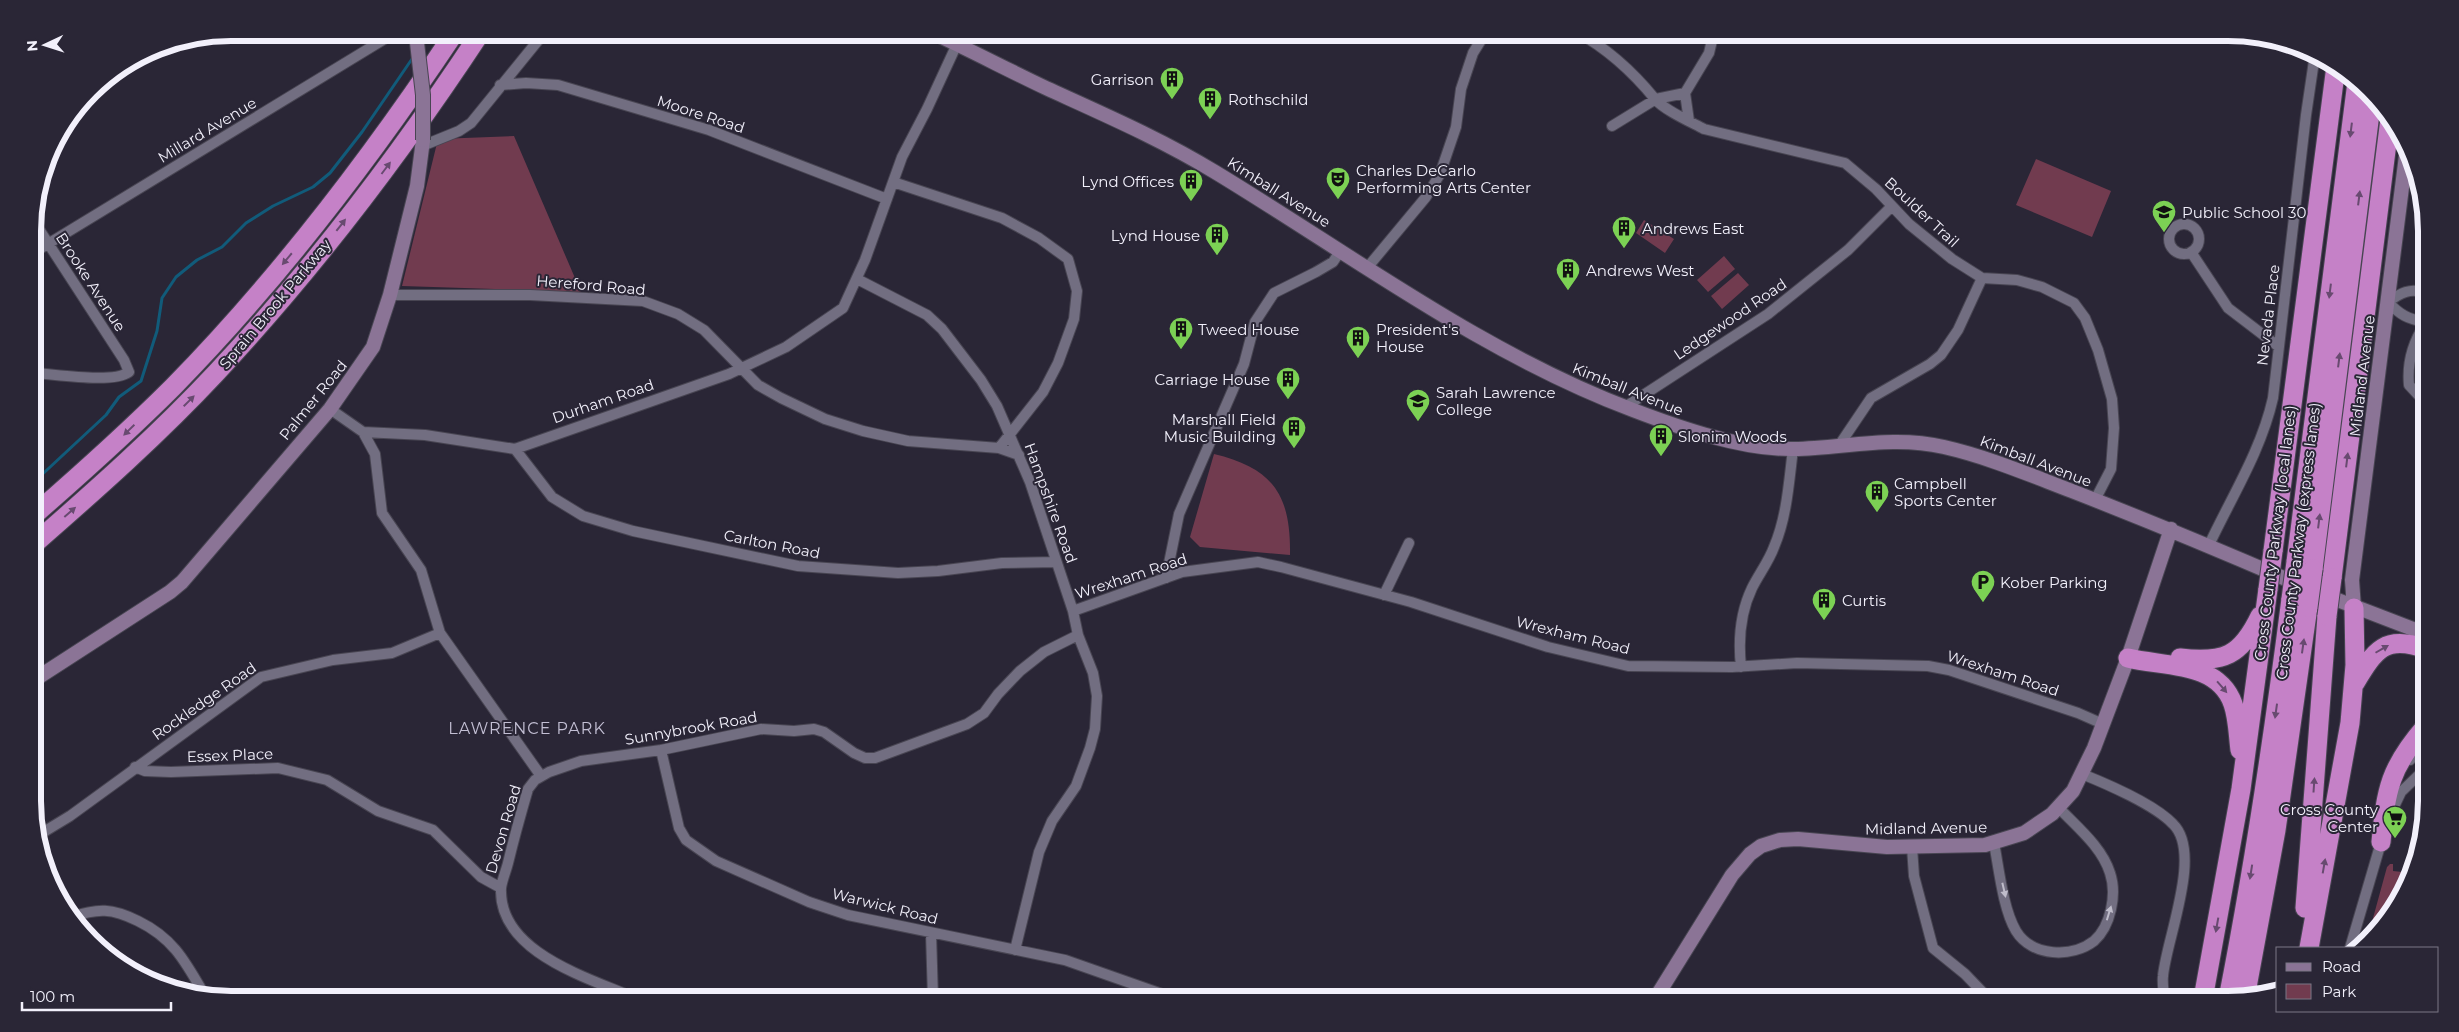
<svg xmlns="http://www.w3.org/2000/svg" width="2459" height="1032" viewBox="0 0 2459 1032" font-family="Montserrat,sans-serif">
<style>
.green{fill:#713b4f}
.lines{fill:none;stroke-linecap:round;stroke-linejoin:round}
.stream{stroke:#115b7a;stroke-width:3}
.street-casing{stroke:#484552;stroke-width:12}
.secondary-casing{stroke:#484552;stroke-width:16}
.highway-casing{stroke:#484552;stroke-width:21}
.street{stroke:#726e81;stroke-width:10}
.secondary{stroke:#8b7496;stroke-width:14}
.highway{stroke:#c581c7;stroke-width:19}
.secondary-bridge-casing{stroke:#484552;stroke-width:16;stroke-linecap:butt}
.highway-bridge-casing{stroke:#484552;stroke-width:21;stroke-linecap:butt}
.secondary-bridge{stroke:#8b7496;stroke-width:14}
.highway-bridge{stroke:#c581c7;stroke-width:19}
.oneway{fill:#684a70}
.oneway2{fill:#bfbcca}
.labels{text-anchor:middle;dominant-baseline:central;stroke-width:4;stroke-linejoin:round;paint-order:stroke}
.poi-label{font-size:15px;fill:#f2f0fb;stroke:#2a2636;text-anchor:start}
.street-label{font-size:15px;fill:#f2f0fb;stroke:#2a2636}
.neighbourhood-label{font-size:16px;letter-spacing:1px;fill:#c3bfd4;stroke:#2a2636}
.rim{fill:none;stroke:#f2f0fb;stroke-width:6}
</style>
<rect width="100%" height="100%" fill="#2a2636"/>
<path class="green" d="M514 136 581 292 402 286 438 139Z
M2036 159 2111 191 2092 237 2016 205Z
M1644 220 1674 239 1665 253 1636 233Z
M1724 256 1735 269 1708 292 1697 280Z
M1738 273 1749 285 1722 309 1711 296Z
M1214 454C1273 468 1291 495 1290 555L1200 547 1190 537Z
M2390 864H2393V871L2412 873 2406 886H2402L2401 894 2393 891 2379 928 2367 940 2387 867Z"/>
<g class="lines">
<path class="stream" d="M422 44 430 32
M34 482 106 415 119 397 141 381 157 331 162 298 176 277 197 260 222 247 246 223 273 206 313 187 330 173 362 132 414 56"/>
<defs>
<path id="street" d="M1577 32C1608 49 1633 72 1655 99 1664 110 1691 122 1704 129L1845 163 1876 189 1909 224 1952 259 1982 278 2017 280 2042 287 2074 303 2085 318 2098 350 2112 399 2114 428 2111 469 2095 500
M500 85 526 83 558 85 709 130 887 199
M1689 121 1685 93 1709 53 1714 32
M1612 126 1656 99 1685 93
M422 146 459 131 471 123 545 32
M893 182 1002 218 1039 238 1068 259 1077 291 1074 319 1058 363 1043 392 999 448
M33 220 124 360 129 372C113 384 55 374 33 373
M2169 239a15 15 0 1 1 30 0a15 15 0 1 1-30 0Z
M2191 252 2228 308 2279 347
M33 253 396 32
M1367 268 1426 197 1440 174 1456 127 1461 89 1473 53 1486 32
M857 279 927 315 942 329 981 380 997 406 1030 482 1073 611 1078 635 1093 673 1097 696 1095 729 1090 748 1076 786 1052 821 1039 852 1015 950
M2425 294C2412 286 2399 294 2388 302 2400 315 2408 319 2425 322
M390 295H530L643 301 678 314 704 330 758 385 781 398 825 419 863 431 908 441 999 448 1019 455
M2425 324C2413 342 2407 363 2409 385L2422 399 2425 412
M1625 407 1768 314 1848 250 1891 207
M330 409 363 432 425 435 515 449 729 374 786 347 843 308 865 260 902 157 927 109 957 44
M363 432 375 454 382 513 421 570 440 633 541 776
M1840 444 1871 398 1930 364 1941 355 1958 330 1982 278
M515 449 552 497 583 516 633 531 798 566 898 573 938 571 1002 563 1056 562
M2209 545C2232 496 2261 451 2273 398L2306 115 2315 54
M1166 578 1179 514 1244 364 1255 322 1274 293 1316 272 1333 262 1341 250
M1384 595 1409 543
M1073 611 1182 572 1258 562 1281 567 1411 602 1548 647 1628 666 1732 667 1797 663 1928 666 1949 670 2078 713 2103 724
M1741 667C1738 639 1740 613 1752 588 1759 574 1769 561 1774 547 1787 517 1789 481 1793 449
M661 750 679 828 686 840 716 861 809 902 848 915 1065 960 1176 999
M2410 760 2426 743
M135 767 145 771 171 772 278 768 327 780 378 811 433 830 481 877 501 888
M2082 774C2107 784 2155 805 2173 824 2203 853 2166 940 2163 976 2162 984 2164 991 2164 999
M2391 813 2401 792 2426 768
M37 836 70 816 261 677 333 660 392 653 440 633
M1994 843C1999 869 2003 909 2016 931 2032 957 2072 958 2094 941 2111 926 2117 894 2110 873 2102 847 2077 827 2059 808
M1912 847 1914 876 1933 948 1965 974 1989 999
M71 917C98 908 112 908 138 921 173 938 185 961 204 994
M931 933 933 999
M2350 948 2382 839
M637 999C590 978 498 953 501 888 502 880 506 871 508 863 514 838 521 813 528 789L535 780 549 772 581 761 661 750 761 729 794 731 814 729 824 732 854 753 865 758H875L967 724 984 713 998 694 1020 671 1044 652 1078 635
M1735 999V996"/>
<path id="secondary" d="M931 32C970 50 1008 70 1046 88 1103 114 1161 139 1215 172 1352 255 1482 353 1633 410 1680 428 1743 450 1794 449 1845 448 1893 435 1944 447 1988 457 2030 475 2072 491 2149 521 2226 553 2302 586
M2322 594 2426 634
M2354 608 2352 580 2407 148
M34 680 170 592 182 582 330 409 373 347 390 295 417 186 423 140
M1655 999 1732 875 1750 854 1761 846 1780 840 1798 839 1887 847 1985 845 2024 833 2052 814 2073 791 2094 748 2128 658 2171 529"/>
<path id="highway" d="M34 515C81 474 128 432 173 387 278 280 371 158 455 32
M34 544C97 489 159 434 216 373 314 268 402 152 481 32
M2273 551 2336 66
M2296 562 2357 82
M2313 569 2372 97
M2332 578 2390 119
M2128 658C2164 667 2218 661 2233 704 2238 718 2238 735 2240 750
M2180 658C2224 663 2241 656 2260 616
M2355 683C2375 650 2385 634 2426 649
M2381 842C2386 789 2390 767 2426 726
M2305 908 2327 616
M2309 948 2350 723 2355 665 2354 608
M2245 998 2276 830 2308 607
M2203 999 2241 789 2268 589
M2228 999C2254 867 2274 733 2291 599"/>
</defs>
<use href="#street" class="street-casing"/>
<use href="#secondary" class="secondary-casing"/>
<use href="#highway" class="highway-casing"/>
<use href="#street" class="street"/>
<use href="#secondary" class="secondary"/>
<use href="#highway" class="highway"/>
<defs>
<path id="secondary-bridge" d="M416 34 423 95V140"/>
<path id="highway-bridge" d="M2268 589 2273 551
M2291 599 2296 562
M2308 607 2313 569
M2327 616 2332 578"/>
</defs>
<use href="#secondary-bridge" class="secondary-bridge-casing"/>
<use href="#highway-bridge" class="highway-bridge-casing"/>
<use href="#secondary-bridge" class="secondary-bridge"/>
<use href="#highway-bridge" class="highway-bridge"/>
</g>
<defs><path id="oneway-solid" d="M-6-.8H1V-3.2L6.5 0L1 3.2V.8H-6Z" transform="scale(1.25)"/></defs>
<g class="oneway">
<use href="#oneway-solid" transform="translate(2351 130) rotate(97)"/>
<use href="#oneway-solid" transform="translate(386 168) rotate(-53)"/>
<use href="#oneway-solid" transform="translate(2359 198) rotate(-83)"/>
<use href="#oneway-solid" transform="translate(341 225) rotate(-52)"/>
<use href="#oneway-solid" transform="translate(287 259) rotate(130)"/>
<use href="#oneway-solid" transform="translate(2330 291) rotate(97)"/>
<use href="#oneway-solid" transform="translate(2339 360) rotate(-83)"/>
<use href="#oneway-solid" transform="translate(189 401) rotate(-45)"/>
<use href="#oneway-solid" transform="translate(129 430) rotate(136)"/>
<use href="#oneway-solid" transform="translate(2347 460) rotate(-83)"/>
<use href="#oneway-solid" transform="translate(70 512) rotate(-41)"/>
<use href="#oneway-solid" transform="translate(2319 521) rotate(-83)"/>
<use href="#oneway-solid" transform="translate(2303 646) rotate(-82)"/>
<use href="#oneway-solid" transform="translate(2382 649) rotate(-30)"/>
<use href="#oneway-solid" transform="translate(2222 687) rotate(49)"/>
<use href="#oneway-solid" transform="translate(2276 711) rotate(98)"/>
<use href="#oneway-solid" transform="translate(2314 785) rotate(-86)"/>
<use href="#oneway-solid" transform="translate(2324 866) rotate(-80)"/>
<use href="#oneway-solid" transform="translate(2251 872) rotate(99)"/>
<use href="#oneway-solid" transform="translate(2217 925) rotate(100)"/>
</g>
<g class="oneway2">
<use href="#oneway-solid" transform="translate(2004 890) rotate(77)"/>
<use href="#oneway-solid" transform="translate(2109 913) rotate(-73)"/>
</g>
<defs>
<symbol id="building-pin" viewBox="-11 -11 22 30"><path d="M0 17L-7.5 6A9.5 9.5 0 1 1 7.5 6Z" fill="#7cd154" stroke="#2a2636"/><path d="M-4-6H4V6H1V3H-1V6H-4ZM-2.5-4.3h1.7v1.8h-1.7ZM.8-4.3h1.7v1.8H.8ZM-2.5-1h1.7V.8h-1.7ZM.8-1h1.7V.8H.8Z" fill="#111"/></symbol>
<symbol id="theatre-pin" viewBox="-11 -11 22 30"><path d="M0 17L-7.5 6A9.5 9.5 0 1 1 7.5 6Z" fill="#7cd154" stroke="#2a2636"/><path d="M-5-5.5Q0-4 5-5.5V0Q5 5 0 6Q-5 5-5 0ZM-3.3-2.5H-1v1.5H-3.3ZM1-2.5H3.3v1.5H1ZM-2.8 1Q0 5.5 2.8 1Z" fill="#111"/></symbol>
<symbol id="school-pin" viewBox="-11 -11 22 30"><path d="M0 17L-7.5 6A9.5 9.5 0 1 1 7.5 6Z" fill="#7cd154" stroke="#2a2636"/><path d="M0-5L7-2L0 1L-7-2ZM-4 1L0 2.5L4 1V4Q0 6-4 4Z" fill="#111"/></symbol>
<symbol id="university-pin" viewBox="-11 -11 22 30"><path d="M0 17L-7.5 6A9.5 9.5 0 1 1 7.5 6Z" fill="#7cd154" stroke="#2a2636"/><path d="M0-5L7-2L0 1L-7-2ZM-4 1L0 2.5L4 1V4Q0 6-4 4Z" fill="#111"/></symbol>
<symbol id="parking-pin" viewBox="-11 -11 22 30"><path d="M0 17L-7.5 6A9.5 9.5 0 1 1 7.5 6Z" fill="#7cd154" stroke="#2a2636"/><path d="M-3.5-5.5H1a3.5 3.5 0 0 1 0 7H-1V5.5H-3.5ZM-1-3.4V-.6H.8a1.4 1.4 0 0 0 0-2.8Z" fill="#111"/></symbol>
<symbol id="supermarket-pin" viewBox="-11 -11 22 30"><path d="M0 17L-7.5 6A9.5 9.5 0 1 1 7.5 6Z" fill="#7cd154" stroke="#2a2636"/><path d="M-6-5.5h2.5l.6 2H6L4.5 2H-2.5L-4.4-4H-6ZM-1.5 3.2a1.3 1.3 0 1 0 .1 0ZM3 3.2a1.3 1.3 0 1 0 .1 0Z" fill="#111"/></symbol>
</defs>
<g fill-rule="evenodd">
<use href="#building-pin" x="1158" y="65" width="28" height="38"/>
<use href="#building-pin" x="1196" y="85" width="28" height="38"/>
<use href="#theatre-pin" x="1324" y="165" width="28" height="38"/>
<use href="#building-pin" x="1177" y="167" width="28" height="38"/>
<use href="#school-pin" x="2150" y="198" width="28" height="38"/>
<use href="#building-pin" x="1610" y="214" width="28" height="38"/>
<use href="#building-pin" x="1203" y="221" width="28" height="38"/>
<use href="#building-pin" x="1554" y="256" width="28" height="38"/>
<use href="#building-pin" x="1167" y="315" width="28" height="38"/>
<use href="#building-pin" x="1344" y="324" width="28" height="38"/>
<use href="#building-pin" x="1274" y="365" width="28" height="38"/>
<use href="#university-pin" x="1404" y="387" width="28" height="38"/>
<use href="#building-pin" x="1280" y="414" width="28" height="38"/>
<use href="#building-pin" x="1647" y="422" width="28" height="38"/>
<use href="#building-pin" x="1863" y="478" width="28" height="38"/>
<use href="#parking-pin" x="1969" y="568" width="28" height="38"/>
<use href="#building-pin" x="1810" y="586" width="28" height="38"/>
<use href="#supermarket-pin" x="2381" y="804" width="28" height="38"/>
</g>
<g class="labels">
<g class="poi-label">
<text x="1154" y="79" text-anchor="end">Garrison</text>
<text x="1228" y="99">Rothschild</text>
<text x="1356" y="170">Charles DeCarlo<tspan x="1356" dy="17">Performing Arts Center</tspan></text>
<text x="1174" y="181" text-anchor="end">Lynd Offices</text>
<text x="2182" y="212">Public School 30</text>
<text x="1642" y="228">Andrews East</text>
<text x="1200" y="235" text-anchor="end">Lynd House</text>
<text x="1586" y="270">Andrews West</text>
<text x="1198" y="329">Tweed House</text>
<text x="1376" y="329">President's<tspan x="1376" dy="17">House</tspan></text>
<text x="1270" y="379" text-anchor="end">Carriage House</text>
<text x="1436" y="392">Sarah Lawrence<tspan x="1436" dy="17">College</tspan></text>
<text x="1276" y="419" text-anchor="end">Marshall Field<tspan x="1276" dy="17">Music Building</tspan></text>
<text x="1678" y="436">Slonim Woods</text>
<text x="1894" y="483">Campbell<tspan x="1894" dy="17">Sports Center</tspan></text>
<text x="2000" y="582">Kober Parking</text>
<text x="1842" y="600">Curtis</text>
<text x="2378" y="809" text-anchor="end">Cross County<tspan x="2378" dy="17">Center</tspan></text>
</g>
<g class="street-label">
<text transform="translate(701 114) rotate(18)">Moore Road</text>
<text transform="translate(207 130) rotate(-31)">Millard Avenue</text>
<text transform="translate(1279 192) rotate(32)">Kimball Avenue</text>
<text transform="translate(1922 212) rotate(43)">Boulder Trail</text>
<text transform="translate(91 282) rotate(57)">Brooke Avenue</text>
<text transform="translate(591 285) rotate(5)">Hereford Road</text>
<text transform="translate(275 304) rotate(-50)">Sprain Brook Parkway</text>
<text transform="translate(2268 315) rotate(-83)">Nevada Place</text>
<text transform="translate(1730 319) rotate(-34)">Ledgewood Road</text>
<text transform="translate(2362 376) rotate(-83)">Midland Avenue</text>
<text transform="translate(1628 389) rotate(22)">Kimball Avenue</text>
<text transform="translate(313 400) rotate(-51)">Palmer Road</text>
<text transform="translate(603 401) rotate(-19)">Durham Road</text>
<text transform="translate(2036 461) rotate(21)">Kimball Avenue</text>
<text transform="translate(1051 503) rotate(70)">Hampshire Road</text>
<text transform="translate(2275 533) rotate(-83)">Cross County Parkway (local lanes)</text>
<text transform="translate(2298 541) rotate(-83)">Cross County Parkway (express lanes)</text>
<text transform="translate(772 544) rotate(11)">Carlton Road</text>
<text transform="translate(1131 576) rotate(-18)">Wrexham Road</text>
<text transform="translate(1573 635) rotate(14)">Wrexham Road</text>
<text transform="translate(2003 673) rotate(18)">Wrexham Road</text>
<text transform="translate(204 701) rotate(-35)">Rockledge Road</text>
<text transform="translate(691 728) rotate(-10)">Sunnybrook Road</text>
<text transform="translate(230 755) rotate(-2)">Essex Place</text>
<text transform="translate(1926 828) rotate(-1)">Midland Avenue</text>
<text transform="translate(503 829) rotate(-74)">Devon Road</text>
<text transform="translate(885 906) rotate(14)">Warwick Road</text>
</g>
<g class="neighbourhood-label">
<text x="527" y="728">LAWRENCE PARK</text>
</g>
</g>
<path d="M0 0H2459V1032H0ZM231 41H2228A190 190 0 0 1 2418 231V801A190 190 0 0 1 2228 991H231A190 190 0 0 1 41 801V231A190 190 0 0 1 231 41Z" fill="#2a2636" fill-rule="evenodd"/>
<path class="rim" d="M231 41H2228A190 190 0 0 1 2418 231V801A190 190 0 0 1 2228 991H231A190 190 0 0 1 41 801V231A190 190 0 0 1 231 41Z"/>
<rect x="2276" y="947" width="162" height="65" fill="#2a2636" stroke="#7a7785"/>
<rect x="2286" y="963" width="25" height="8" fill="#8b7496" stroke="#7a7785"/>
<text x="2322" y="972" font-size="15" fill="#f2f0fb">Road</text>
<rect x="2286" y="984" width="25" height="15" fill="#713b4f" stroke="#7a7785"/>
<text x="2322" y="997" font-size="15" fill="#f2f0fb">Park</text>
<g transform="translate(45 45) rotate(266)" stroke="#2a2636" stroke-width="4" paint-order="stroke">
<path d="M0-4L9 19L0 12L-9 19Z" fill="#f2f0fb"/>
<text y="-8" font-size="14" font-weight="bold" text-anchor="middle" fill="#f2f0fb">N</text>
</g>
<path d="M22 1002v8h149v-8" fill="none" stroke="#f2f0fb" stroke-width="2.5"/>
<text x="30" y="1002" font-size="15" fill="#f2f0fb" stroke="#2a2636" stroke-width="4" paint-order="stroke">100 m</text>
</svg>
